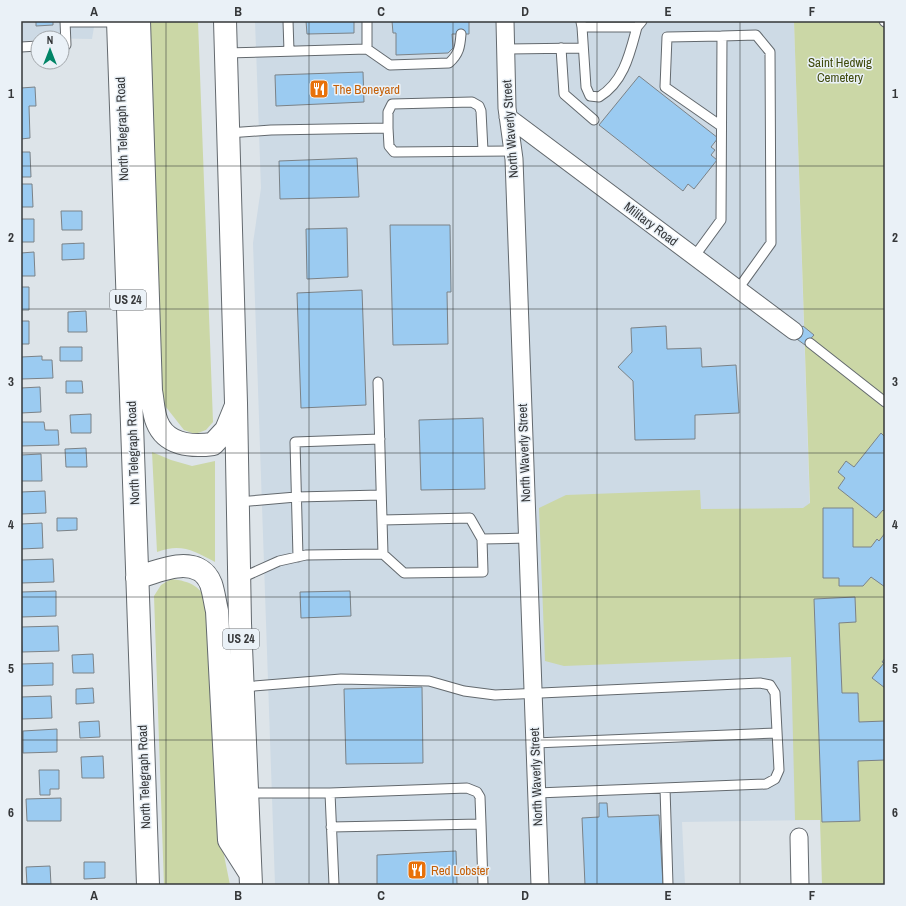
<svg xmlns="http://www.w3.org/2000/svg" width="906" height="906" viewBox="0 0 906 906" font-family="'Archivo Narrow',sans-serif">
<style>
.built{fill:#cddae5}
.green{fill:#cbd7a6}
.building{fill:#9bcbf1;stroke:#7b8287}
.lines{fill:none;stroke-linecap:round;stroke-linejoin:round}
.lane-casing{stroke:#63696e;stroke-width:11}
.street-casing{stroke:#63696e;stroke-width:19}
.primary-casing{stroke:#63696e;stroke-width:24}
.lane{stroke:#fff;stroke-width:9}
.street{stroke:#fff;stroke-width:17}
.primary{stroke:#fff;stroke-width:22}
.grid{fill:none;stroke:#353739;stroke-width:1;stroke-opacity:0.55}
.labels{text-anchor:middle;dominant-baseline:central;stroke-width:3;stroke-linejoin:round;paint-order:stroke}
.shield{fill:#eaf1f7;stroke:#6b6f72;stroke-width:1}
.shield-label{font-size:12px;font-weight:bold;fill:#353739}
.park-label{font-size:13px;fill:#404b0d;stroke:#eaf1f7}
.food-label{font-size:13px;fill:#c56008;stroke:#eaf1f7;text-anchor:start}
.street-label{font-size:13px;fill:#353739;stroke:#eaf1f7}
.neatline{fill:none;stroke:#353739;stroke-width:1.5}
.grid-label{font-size:13px;text-anchor:middle;font-weight:bold;fill:#353739}
</style>
<rect width="100%" height="100%" fill="#dde4e9"/>
<path class="built" d="M21 21H95L92 39 38 38V40L21 41Z
M255 21H794L820 820 682 822 685 885H275L253 243 261 188Z"/>
<path class="green" d="M145 21H198L213 422 206 430 195 434 184 430 162 402Z
M794 21H885V885H822L820 820H795L791 657 564 666 545 661 539 508 566 495 700 490 701 509 803 508 810 503Z
M152 452 171 460 192 466 215 461V562C193 551 182 543 157 552Z
M171 579C191 581 201 587 210 605L219 830 230 885H164L154 596 161 585Z"/>
<path class="building" d="M36 21H53V25L36 26Z
M306 21H354V33L307 34Z
M392 21H469V34H452L453 48 448 53 396 55V33H393Z
M363 72 364 102 276 106 275 75Z
M639 76 718 138 711 147 715 150 711 155 717 160 694 189 688 184 683 191 599 125Z
M35 87 36 106H29L30 138 21 139V88Z
M21 152H30L31 177H21Z
M357 158 359 197 280 199 279 161Z
M21 184H32L33 207H21Z
M61 211H82V230H62Z
M21 219H34V242H21Z
M390 225H450L451 292H447L448 344 393 345Z
M347 228 348 277 307 279 306 229Z
M84 243V259L62 260V244Z
M34 252 35 276H21V253Z
M21 287H29V310H21Z
M362 290 366 405 301 408 297 293Z
M86 311 87 332H68V312Z
M21 321H29V344H21Z
M666 326 667 349 701 348 702 367 736 365 739 413 695 415V439L635 440 633 381 618 367 632 352 631 328Z
M803 326 814 335 805 345 794 337Z
M60 347H82V361H60Z
M42 356V360H52L53 378 21 379V357Z
M66 381H82L83 393H66Z
M40 387 41 412 21 413V388Z
M91 414V433H71L70 415Z
M483 418 485 489 421 490 419 420Z
M21 422H44L45 430H58L59 445 21 446Z
M881 433 885 437V512L883 510 876 518 838 488 845 478 838 472 846 461 854 467Z
M86 448 87 467H66L65 449Z
M41 454 42 481H21V455Z
M45 491 46 513 21 514V492Z
M823 508H853V547H871L877 539 879 541 885 533V587L871 577 863 586H839V578H823Z
M57 518H77V530L57 531Z
M42 523 43 548 21 549V524Z
M53 559 54 582 21 583V560Z
M56 591V616L21 617V592Z
M350 591 351 616 301 618 300 592Z
M855 597 856 622 839 623 842 693H858L859 722 885 721V760L858 761 860 821 822 822 814 599Z
M58 626 59 651 22 652 21 627Z
M93 654 94 673H73L72 655Z
M885 658V688L872 678 884 663 882 662Z
M53 663V685L21 686V664Z
M422 687 423 763 346 764 344 689Z
M93 688 94 703 76 704V689Z
M51 696 52 718 22 719 21 697Z
M99 721 100 737 80 738 79 722Z
M57 729V752L23 753V731Z
M103 756 104 778H82L81 757Z
M39 770H59V789H50V795H40Z
M61 798V821H27L26 799Z
M599 803H607L608 817 659 815 663 885H585L582 818 599 817Z
M456 851 457 884 467 885H377V855Z
M84 862H105V878L84 879Z
M50 866 51 885H27L26 867Z"/>
<g class="lines">
<defs>
<path id="lane" d="M288 21 289 51
M367 21V49
M884 21 885 22
M65 22H118
M581 22 582 27H637L642 21
M582 27 586 87 590 96 599 97C624 82 630 53 637 27
M62 45H66L65 21
M21 47 38 46
M561 48 564 94 594 120
M506 49 583 48
M226 53 367 49 390 65 449 63C459 54 460 47 461 34
M721 126 665 87 667 37 722 36
M388 128V112L392 104 472 102 479 106 481 111 483 151
M228 133 271 130 388 128 389 146 394 152 513 151
M694 257 721 220 722 36 756 35 770 52 771 243 738 289
M810 343 885 402
M238 502 296 497 381 495
M382 520 470 518 482 539
M383 554 404 573 483 572 482 539 527 538
M298 557 295 442 380 439
M239 579 279 561 306 555 383 554 378 382
M243 687 341 679 429 681 464 691 495 695 760 683 770 685 775 693 779 770 775 779 766 784 537 793
M535 743 777 733
M665 788 668 885
M247 793H330L334 885
M330 793 467 788 477 792 480 797 481 824 331 827
M481 824 483 885"/>
<path id="street" d="M505 21 507 108 514 159 540 885
M508 117 794 331
M799 837 800 885"/>
<path id="primary" d="M118 21 148 885
M139 21 151 391C153 400 153 413 157 422 166 445 191 447 213 444L226 430 235 408
M225 21 236 403 240 623 251 885
M137 578C159 570 199 553 211 584 214 593 215 603 217 611L229 840 250 873"/>
</defs>
<use href="#lane" class="lane-casing"/>
<use href="#street" class="street-casing"/>
<use href="#primary" class="primary-casing"/>
<use href="#lane" class="lane"/>
<use href="#street" class="street"/>
<use href="#primary" class="primary"/>
</g>
<path class="grid" d="M166 21V885M309 21V885M453 21V885M597 21V885M740 21V885M21 166H885M21 309H885M21 453H885M21 597H885M21 740H885"/>
<defs>
<symbol id="restaurant-square" viewBox="-11 -11 22 22"><rect x="-9" y="-9" width="18" height="18" rx="4" fill="#e8710a" stroke="#eaf1f7"/><path d="M-5-6h1v4h1v-4h1v4h1v-4h1v5L-1.5 .5V6h-2V.5L-5-1ZM5-6V6H3V1.5H1.5Q1.5-4 5-6Z" fill="#fff"/></symbol>
</defs>
<g fill-rule="evenodd">
<use href="#restaurant-square" x="308" y="78" width="22" height="22"/>
<use href="#restaurant-square" x="406" y="859" width="22" height="22"/>
</g>
<g class="labels">
<g class="shield">
<rect x="110" y="290" width="36" height="20" rx="3"/>
<rect x="223" y="629" width="36" height="20" rx="3"/>
</g>
<g class="shield-label">
<text x="128" y="300">US 24</text>
<text x="241" y="639">US 24</text>
</g>
<g class="park-label">
<text x="840" y="62">Saint Hedwig<tspan x="840" dy="15">Cemetery</tspan></text>
</g>
<g class="food-label">
<text x="333" y="89">The Boneyard</text>
<text x="431" y="870">Red Lobster</text>
</g>
<g class="street-label">
<text transform="translate(122 129) rotate(-92)">North Telegraph Road</text>
<text transform="translate(510 129) rotate(-94)">North Waverly Street</text>
<text transform="translate(651 224) rotate(37)">Military Road</text>
<text transform="translate(133 453) rotate(-92)">North Telegraph Road</text>
<text transform="translate(524 453) rotate(-92)">North Waverly Street</text>
<text transform="translate(144 777) rotate(-92)">North Telegraph Road</text>
<text transform="translate(536 777) rotate(-92)">North Waverly Street</text>
</g>
</g>
<rect width="906" height="906" fill="none" stroke="#eaf1f7" stroke-width="44"/>
<g transform="translate(50 50)"><circle r="19" fill="#eaf1f7" stroke="#a2a7ab"/>
<path d="M0-3L7 15L0 10L-7 15Z" fill="#008567"/>
<text y="-6" font-size="11" font-weight="bold" text-anchor="middle" fill="#353739">N</text>
</g>
<rect x="22" y="22" width="862" height="862" class="neatline"/>
<g class="grid-label">
<text x="94" y="16">A</text>
<text x="238" y="16">B</text>
<text x="381" y="16">C</text>
<text x="525" y="16">D</text>
<text x="668" y="16">E</text>
<text x="812" y="16">F</text>
<text x="11" y="98">1</text>
<text x="895" y="98">1</text>
<text x="11" y="242">2</text>
<text x="895" y="242">2</text>
<text x="11" y="386">3</text>
<text x="895" y="386">3</text>
<text x="11" y="529">4</text>
<text x="895" y="529">4</text>
<text x="11" y="673">5</text>
<text x="895" y="673">5</text>
<text x="11" y="817">6</text>
<text x="895" y="817">6</text>
<text x="94" y="900">A</text>
<text x="238" y="900">B</text>
<text x="381" y="900">C</text>
<text x="525" y="900">D</text>
<text x="668" y="900">E</text>
<text x="812" y="900">F</text>
</g>
</svg>
